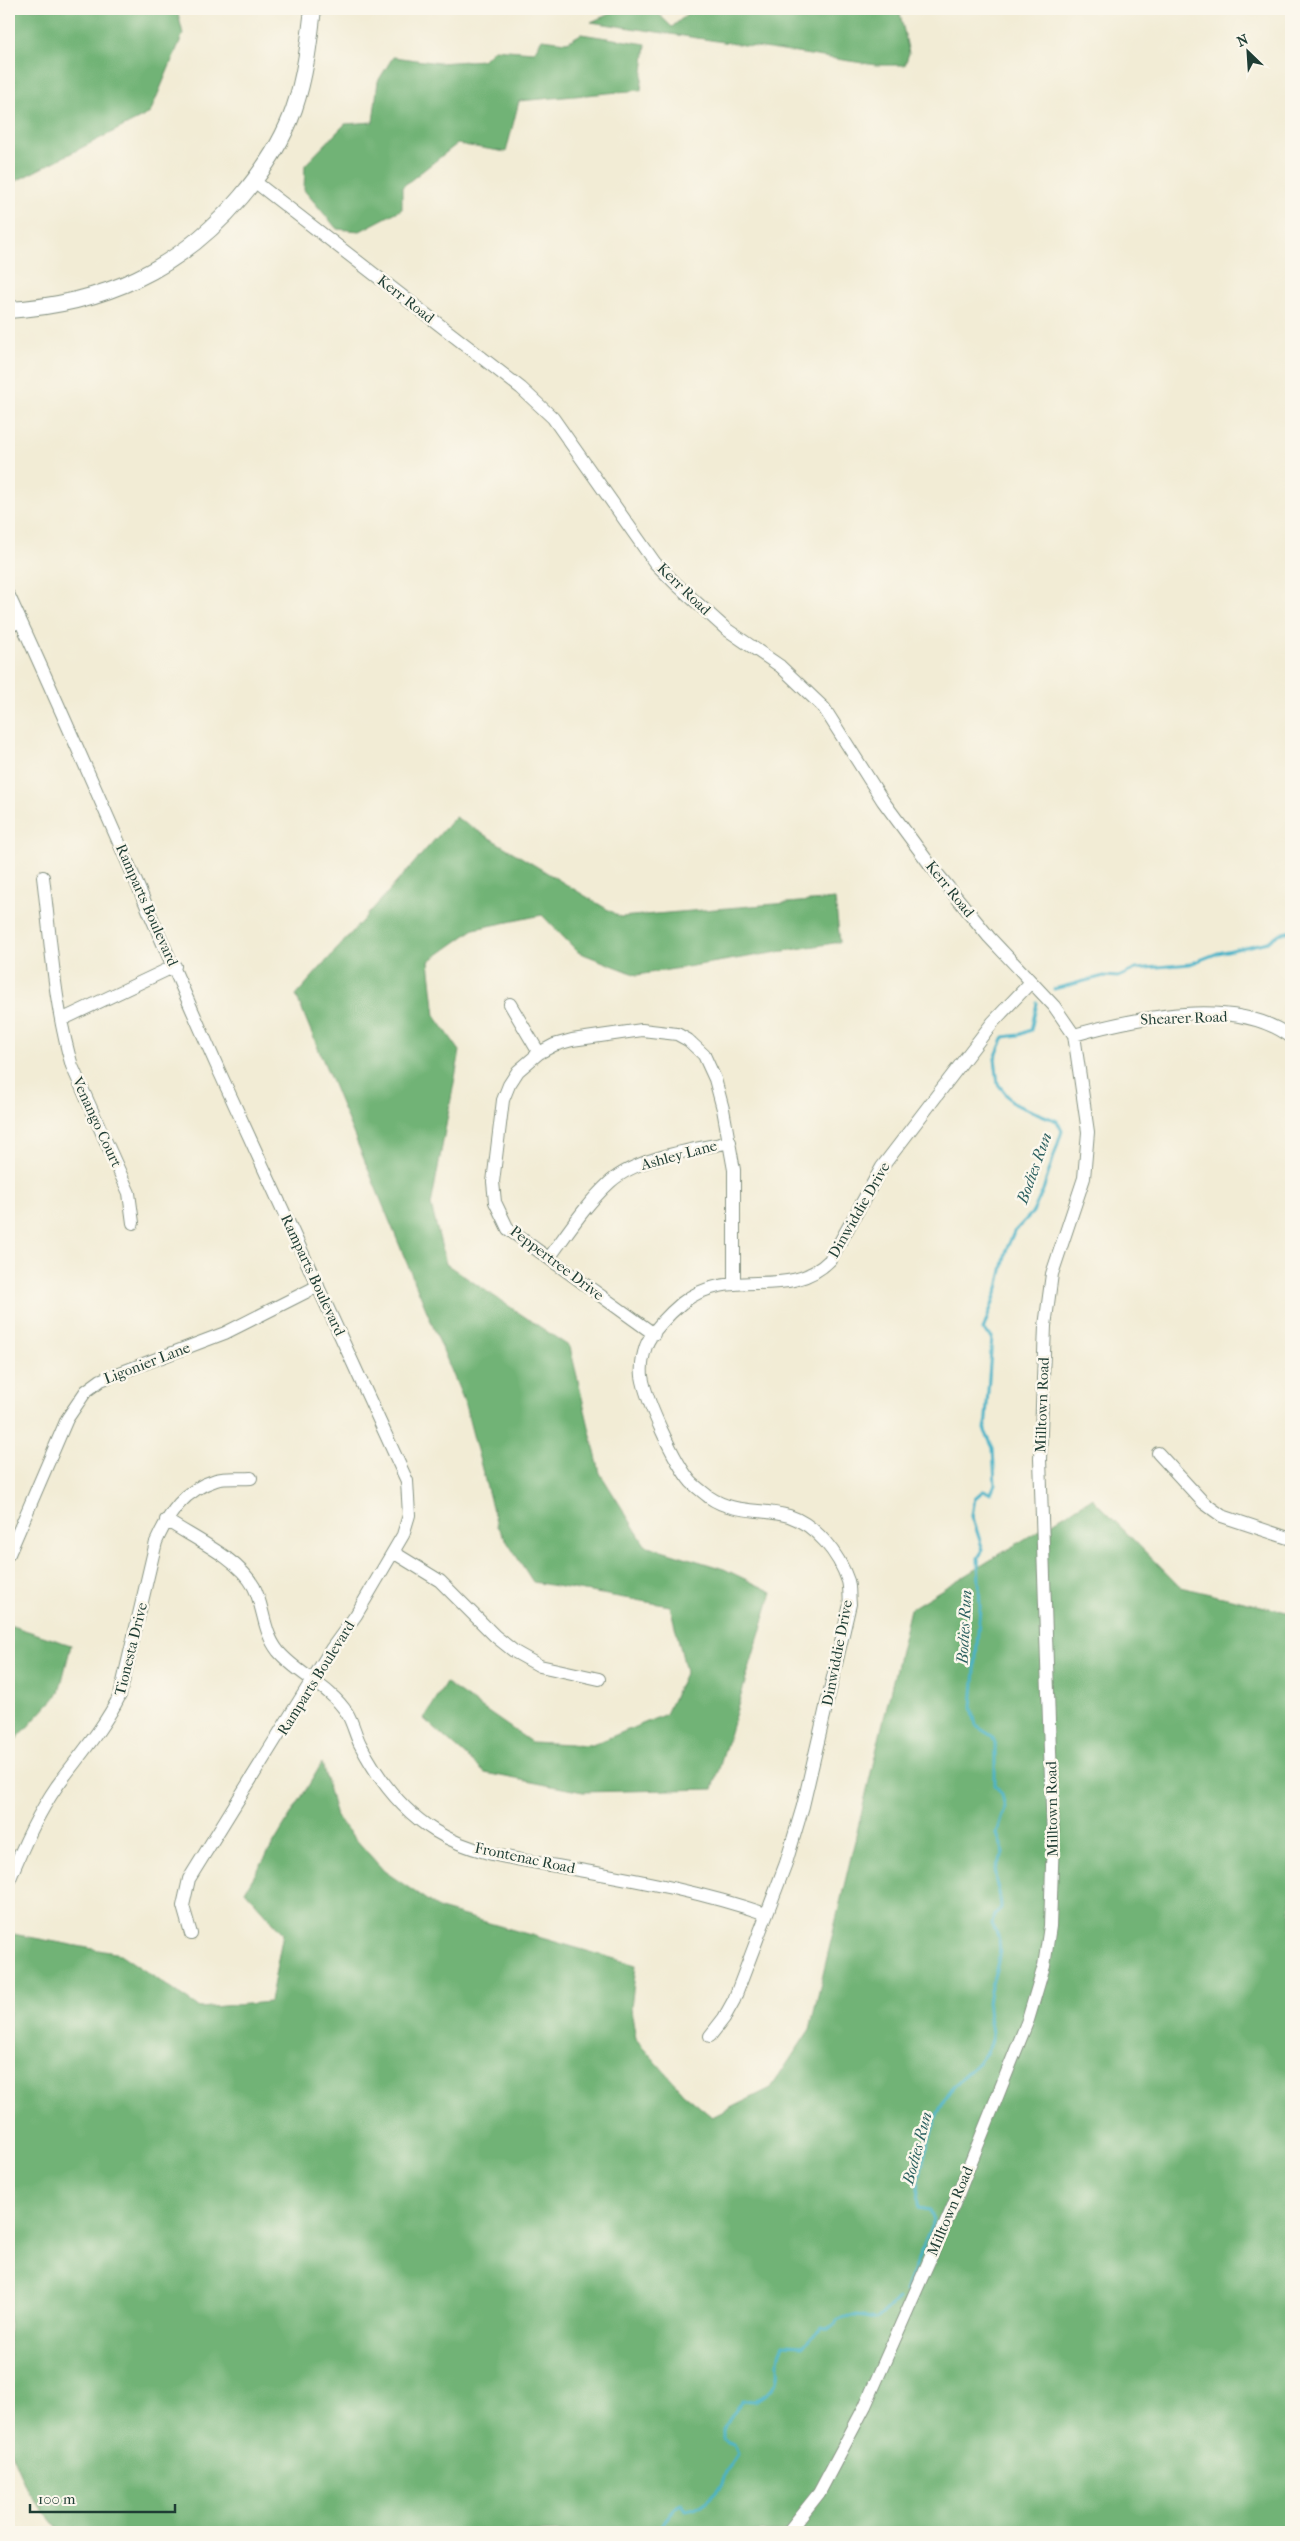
<svg xmlns="http://www.w3.org/2000/svg" width="1300" height="2541" viewBox="0 0 1300 2541" font-family="'IM FELL French Canon',serif">
<style>
.forest{fill:#71b376;stroke:#487855}
.lines{fill:none;stroke-linecap:round;stroke-linejoin:round}
.stream{stroke:#4ab3c8;stroke-width:3}
.minor-casing{stroke:#889484;stroke-width:14}
.major-casing{stroke:#889484;stroke-width:18}
.minor{stroke:#fff;stroke-width:12}
.major{stroke:#fff;stroke-width:16}
.labels{text-anchor:middle;dominant-baseline:central;stroke-width:5;stroke-linejoin:round;paint-order:stroke}
.street-label{font-size:15px;fill:#1f3d34;stroke:#fbf7ec}
.water-label{font-size:16px;font-style:italic;fill:#2c6060;stroke:#fbf7ec}
</style>
<rect width="100%" height="100%" fill="#fbf7ec"/>
<filter id="ink" filterUnits="userSpaceOnUse"><feTurbulence type="fractalNoise" baseFrequency=".02" numOctaves="2"/><feDisplacementMap in="SourceGraphic" scale="10" xChannelSelector="R" yChannelSelector="G"/><feConvolveMatrix kernelMatrix="1 2 1 2 8 2 1 2 1" color-interpolation-filters="sRGB"/></filter>
<filter id="wash" filterUnits="userSpaceOnUse"><feTurbulence type="fractalNoise" baseFrequency=".0096" numOctaves="4" result="noise"/><feDisplacementMap in="SourceGraphic" scale="20" xChannelSelector="R" yChannelSelector="G"/><feGaussianBlur stdDeviation="1.12" result="paint"/><feColorMatrix in="noise" values="0 0 0 0 0 0 0 0 0 0 0 0 0 0 0 0 0 1.4 0 .05"/><feComposite in="paint" operator="in"/></filter>
<g filter="url(#wash)">
<rect width="100%" height="100%" fill="#f2ecd5"/>
<path class="forest" d="M9 9H177L183 34 150 113 10 184 9 188Z
M621 9H653L672 27 693 9H899L909 53 905 65H876L591 22Z
M581 34 646 44 641 90 519 101 506 152 457 144 402 187V209L360 231 337 229 304 190 305 165 345 124 373 122 378 81 393 57 439 63 483 60 494 49 534 52 542 39 567 42Z
M455 817 620 917 835 899 840 942 637 975 578 952 542 915 474 929 429 961 435 1016 460 1051 431 1205 446 1264 570 1347 600 1473 645 1545 724 1569 772 1592 713 1789 583 1792 485 1773 424 1719 446 1683 531 1742 592 1745 666 1714 686 1671 670 1606 533 1582 497 1526 464 1401 296 995Z
M1092 1498 1180 1587 1291 1613V2532H60L27 2490 9 2448V1930L13 1934 120 1954 200 2008 270 2002 283 1933 245 1891 322 1763 336 1817 384 1871 440 1909 636 1965 631 2008 636 2039 683 2093 712 2117 771 2088 810 2029 910 1609Z
M9 1625 71 1645 59 1693 9 1747Z"/>
<g class="lines">
<path class="stream" d="M1054 989 1104 976 1118 977 1136 969 1190 964 1218 953 1268 942 1279 934 1291 931
M905 2291 934 2220 930 2210 919 2208C912 2188 935 2113 947 2095 959 2077 981 2065 990 2046 996 2034 987 2018 988 2005 989 1977 1011 1951 992 1924L994 1915 1001 1908C1001 1882 986 1880 1004 1853L997 1834 1005 1808 1002 1794 995 1785V1743L992 1736 976 1726 972 1707 980 1607 978 1558 983 1550 972 1516 975 1498 983 1491 991 1493 995 1484 993 1448 985 1431 992 1337 983 1330 998 1288 1007 1248 1014 1232 1033 1212 1043 1190 1062 1131 1057 1121 1014 1104 998 1084 995 1058 1004 1037 1019 1035 1031 1030 1037 1003
M659 2532 658 2529 675 2508 682 2504 686 2510C698 2509 714 2495 721 2485 724 2481 724 2475 727 2470 731 2464 735 2462 738 2454L734 2445 728 2443 724 2439V2429L729 2420 743 2400 755 2401C795 2376 768 2373 783 2345L802 2346 823 2328 829 2330 835 2325 837 2320C850 2313 863 2317 877 2319L898 2299"/>
</g>
</g>
<g filter="url(#ink)">
<g class="lines">
<defs>
<path id="minor" d="M254 181 521 388 553 418 655 563 676 584 726 629 780 666 824 708 883 801 931 866 989 937 1054 1006 1074 1035 1088 1132 1084 1178 1052 1274 1045 1326 1040 1459 1053 1838 1050 1926 1044 1966 1028 2020 952 2209 865 2406 819 2493 788 2532
M9 596C82 754 149 914 220 1073 282 1209 345 1345 407 1481L409 1515 403 1535 356 1615 332 1648 189 1879 183 1906 191 1934
M9 628 19 619
M43 877C51 941 54 1005 72 1066L129 1193 133 1223
M510 1004 539 1053
M61 1020 175 966
M1074 1035C1135 1018 1235 995 1291 1037
M549 1258C568 1232 586 1204 610 1182 638 1157 693 1150 730 1142
M654 1334 508 1229 495 1202 493 1182 503 1100 509 1085 518 1071 539 1053 554 1045 572 1040 642 1030 677 1034 688 1040 704 1055 715 1079 723 1109 734 1170V1282
M1158 1453 1204 1503 1222 1516 1291 1539
M166 1520C193 1538 238 1558 254 1587 264 1607 263 1632 278 1651 298 1675 330 1686 347 1713 353 1723 355 1734 360 1744 378 1779 401 1810 435 1831 476 1857 532 1861 579 1870 642 1881 705 1893 766 1914
M393 1552 440 1581 495 1636 515 1652 540 1666 599 1679
M9 1554 67 1419 86 1391 101 1380 225 1333 318 1286
M9 1881C22 1848 37 1815 57 1786 79 1756 104 1728 120 1695L156 1542C169 1513 184 1490 216 1480 226 1477 240 1479 251 1478
M710 2036 724 2018 734 2000 786 1863 803 1806 850 1604C849 1597 850 1588 848 1581 839 1554 816 1525 789 1516 762 1508 733 1514 709 1497 703 1492 696 1487 691 1482 675 1463 646 1401 642 1376 641 1367 643 1355 646 1346 651 1332 670 1313 682 1303 730 1264 788 1303 830 1260L882 1167 993 1022 1031 982"/>
<path id="major" d="M9 310C103 304 179 270 241 197 262 172 283 141 294 109 305 77 309 43 313 9"/>
</defs>
<use href="#minor" class="minor-casing"/>
<use href="#major" class="major-casing"/>
<use href="#minor" class="minor"/>
<use href="#major" class="major"/>
</g>
</g>
<g class="labels">
<g class="street-label">
<text transform="translate(406 299) rotate(38)">Kerr Road</text>
<text transform="translate(684 589) rotate(44)">Kerr Road</text>
<text transform="translate(950 889) rotate(51)">Kerr Road</text>
<text transform="translate(147 905) rotate(66)">Ramparts Boulevard</text>
<text transform="translate(1184 1018) rotate(-2)">Shearer Road</text>
<text transform="translate(97 1122) rotate(65)">Venango Court</text>
<text transform="translate(679 1155) rotate(-15)">Ashley Lane</text>
<text transform="translate(859 1210) rotate(-60)">Dinwiddie Drive</text>
<text transform="translate(557 1263) rotate(37)">Peppertree Drive</text>
<text transform="translate(313 1275) rotate(65)">Ramparts Boulevard</text>
<text transform="translate(147 1363) rotate(-21)">Ligonier Lane</text>
<text transform="translate(1042 1405) rotate(-88)">Milltown Road</text>
<text transform="translate(131 1649) rotate(-76)">Tionesta Drive</text>
<text transform="translate(837 1653) rotate(-79)">Dinwiddie Drive</text>
<text transform="translate(316 1678) rotate(-58)">Ramparts Boulevard</text>
<text transform="translate(1052 1809) rotate(-91)">Milltown Road</text>
<text transform="translate(525 1858) rotate(12)">Frontenac Road</text>
<text transform="translate(950 2211) rotate(-67)">Milltown Road</text>
</g>
<g class="water-label">
<text transform="translate(1034 1168) rotate(-70)">Bodies Run</text>
<text transform="translate(964 1627) rotate(-87)">Bodies Run</text>
<text transform="translate(917 2148) rotate(-75)">Bodies Run</text>
</g>
</g>
<rect width="1300" height="2541" fill="none" stroke="#fbf7ec" stroke-width="30"/>
<g transform="translate(1248 52) rotate(335)" stroke="#fbf7ec" stroke-width="4" paint-order="stroke">
<path d="M0-4L9 19L0 12L-9 19Z" fill="#1f3d34"/>
<text y="-8" font-size="14" font-weight="bold" text-anchor="middle" fill="#1f3d34">N</text>
</g>
<path d="M30 2504v8h145v-8" fill="none" stroke="#1f3d34" stroke-width="2.5"/>
<text x="38" y="2504" font-size="15" fill="#1f3d34" stroke="#fbf7ec" stroke-width="4" paint-order="stroke">100 m</text>
</svg>
